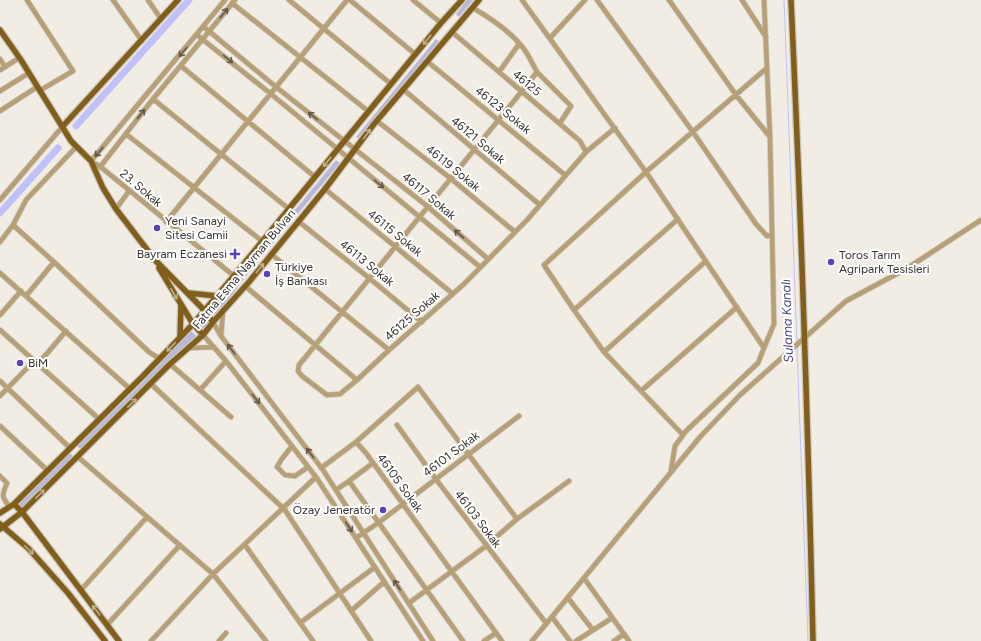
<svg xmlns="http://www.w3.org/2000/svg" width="981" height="641" viewBox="0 0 981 641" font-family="Figtree,sans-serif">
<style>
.green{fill:#b8b8da}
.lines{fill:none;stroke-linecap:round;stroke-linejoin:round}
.stream{stroke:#c1c1f9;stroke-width:1}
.river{stroke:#c1c1f9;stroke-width:7}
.minor-casing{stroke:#ccc7c0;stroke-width:6}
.major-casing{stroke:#ccc7c0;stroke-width:8}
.minor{stroke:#b79f76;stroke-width:4.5}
.major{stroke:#815e1a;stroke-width:5.5}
.oneway{stroke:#635949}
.oneway2{stroke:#c0ae8c}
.poi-dot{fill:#5843bb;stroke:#fff;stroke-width:1.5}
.labels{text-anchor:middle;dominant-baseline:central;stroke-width:4;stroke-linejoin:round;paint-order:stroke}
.street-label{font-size:12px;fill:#363431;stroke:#fff}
.poi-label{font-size:12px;fill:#363431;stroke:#fff;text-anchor:start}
.water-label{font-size:13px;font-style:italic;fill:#4f498d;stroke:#fff}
</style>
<rect width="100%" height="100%" fill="#f1ece4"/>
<path class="green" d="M467 0H473L459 17 456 14Z
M436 39 440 42 359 139 356 137Z
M336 160 340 163 243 280 216 316 211 309 240 277Z
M199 324a5 5 0 1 1 10 0a5 5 0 1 1-10 0Z
M191 331 198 337 81 450 77 446 136 389Z
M70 453 74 457 22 508 19 504Z"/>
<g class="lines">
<path class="stream" d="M784 0 797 343
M797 348 808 641"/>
<path class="river" d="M76 126 189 0
M0 213 58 148"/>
<defs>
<path id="minor" d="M27 0 73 71 39 91
M113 0 142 41
M148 0 161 19
M225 0 91 161 102 168 234 276
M289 0 391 84
M350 0 415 54
M413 0 441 23
M522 0 646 172 764 348 758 363 686 431 675 446 671 470
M597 0 693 132 756 224 767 236 772 235
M669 0 736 95 770 137
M742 0 766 37
M232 3 368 111
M473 8C492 19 514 34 526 52 530 58 533 65 537 72L522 91 299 365 298 371 302 376 327 395 340 394 357 380 389 350 464 284 527 220 586 152 615 128
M204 27 276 87 427 206 488 259
M452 32 580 141 586 152
M197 35 271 94 480 267
M550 38 585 0
M0 59 5 67
M428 62 565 175
M181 66 315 177
M0 70 19 58
M499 72 519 44
M537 72 571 106 560 123
M404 90 540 205
M0 91 29 73
M153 99 289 209
M0 111 37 87
M377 121 450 178 515 232
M126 134 262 241
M100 167 153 99 235 0
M325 189 453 294
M0 200 63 126
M116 209 129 191
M678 219 574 310 604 352 706 261
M298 221 369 278 422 322
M166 222 347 0
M13 225 54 262 149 352 160 359
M0 242 13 225 26 200 76 147
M271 254 389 350
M0 273 130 389
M245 286 357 380
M26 296 54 262
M574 310 544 265 646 172 767 68
M0 315 21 291
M213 322 221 336 323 470 433 641
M0 330 99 419
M203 335 226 361 316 477 423 641
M221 336 223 311
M189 348 214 347
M764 348 774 324 770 137 764 0
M604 352 683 435
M38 364 66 331
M170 364 231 417
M0 381 70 448
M151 384 285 510 371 641
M200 390 226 361
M641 391 737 307
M0 396 34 361
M397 425 435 478 546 623
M0 426 47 470
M356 442 418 387 517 519
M292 446 281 460 277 467 285 475 295 476 308 467
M78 457 213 574 266 641
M321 468 356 442 366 453 502 641
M0 476 7 483C2 495 1 497 10 507
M349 481 373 463
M336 490 349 481 463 641
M356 538 378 523 519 416
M245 545 313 641
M584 578 629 641
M81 590 147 517
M568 598 593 630
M409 603 486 546 517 519 569 481
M351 611 384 582
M552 617 570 641
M300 623 375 567
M107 625 180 545
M151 641 213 574 316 477
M219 641 226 633
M484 641 496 633
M532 641 700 437 740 395 846 301 906 269 981 220
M576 641 612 618
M614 641 624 634"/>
<path id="major" d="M791 0C801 214 808 427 813 641
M0 30 21 60 71 141 91 161 103 188 116 209 155 260 204 310 213 322
M63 126 178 0
M159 268 193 324 203 335
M188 293 217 296
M180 337 181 305
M14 504 22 512 119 641
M0 513 14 504 143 376 193 324 238 271 441 23 462 0
M0 524 29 549 68 593 105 641
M0 529 22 512 170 364 203 335 213 322 249 282 325 189 374 124 479 0"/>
</defs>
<use href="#minor" class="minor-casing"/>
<use href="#major" class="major-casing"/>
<use href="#minor" class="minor"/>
<use href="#major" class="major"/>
</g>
<defs><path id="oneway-shaft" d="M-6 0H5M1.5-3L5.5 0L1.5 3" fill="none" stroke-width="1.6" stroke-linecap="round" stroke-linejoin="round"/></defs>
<g class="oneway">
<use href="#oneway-shaft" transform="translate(224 13) rotate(-51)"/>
<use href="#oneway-shaft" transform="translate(183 52) rotate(130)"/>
<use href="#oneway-shaft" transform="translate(228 59) rotate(39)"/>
<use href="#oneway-shaft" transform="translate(141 114) rotate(-52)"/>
<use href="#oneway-shaft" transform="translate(313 116) rotate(-141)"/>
<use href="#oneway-shaft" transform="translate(99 152) rotate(130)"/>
<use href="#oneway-shaft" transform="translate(379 184) rotate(40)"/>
<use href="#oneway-shaft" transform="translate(459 234) rotate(-139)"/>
<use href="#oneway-shaft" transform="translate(231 349) rotate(-127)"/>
<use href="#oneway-shaft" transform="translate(256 399) rotate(52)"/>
<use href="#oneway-shaft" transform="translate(310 453) rotate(-127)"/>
<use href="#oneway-shaft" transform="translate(349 527) rotate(57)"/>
<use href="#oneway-shaft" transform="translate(397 585) rotate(-123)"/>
</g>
<g class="oneway2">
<use href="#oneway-shaft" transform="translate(427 40) rotate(129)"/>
<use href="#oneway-shaft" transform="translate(367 134) rotate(-54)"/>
<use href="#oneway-shaft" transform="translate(327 162) rotate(129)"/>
<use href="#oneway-shaft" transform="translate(260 268) rotate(-51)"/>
<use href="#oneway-shaft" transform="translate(174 294) rotate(59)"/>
<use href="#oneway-shaft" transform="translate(171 347) rotate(134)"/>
<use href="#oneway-shaft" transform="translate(132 403) rotate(-45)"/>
<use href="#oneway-shaft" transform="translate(40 494) rotate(-45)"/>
<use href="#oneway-shaft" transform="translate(29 550) rotate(45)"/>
<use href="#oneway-shaft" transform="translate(96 610) rotate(-127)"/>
</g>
<g class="poi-dot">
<circle cx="157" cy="228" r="4"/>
<path d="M233 248h4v4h4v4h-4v4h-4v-4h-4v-4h4z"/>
<circle cx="831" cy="262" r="4"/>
<circle cx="267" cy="274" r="4"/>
<circle cx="20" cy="363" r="4"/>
<circle cx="383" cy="510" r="4"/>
</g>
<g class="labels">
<g class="street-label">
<text transform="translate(527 83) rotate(40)">46125</text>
<text transform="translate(503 110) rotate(39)">46123 Sokak</text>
<text transform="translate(478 140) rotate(40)">46121 Sokak</text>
<text transform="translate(453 168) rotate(39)">46119 Sokak</text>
<text transform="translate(141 188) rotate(40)">23. Sokak</text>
<text transform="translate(429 196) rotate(40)">46117 Sokak</text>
<text transform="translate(395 233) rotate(39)">46115 Sokak</text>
<text transform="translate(367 263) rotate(39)">46113 Sokak</text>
<text transform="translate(244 269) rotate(-50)">Fatma Esma Nayman Bulvarı</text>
<text transform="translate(412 316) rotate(-41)">46125 Sokak</text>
<text transform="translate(451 454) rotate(-37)">46101 Sokak</text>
<text transform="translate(400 483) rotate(54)">46105 Sokak</text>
<text transform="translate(478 519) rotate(53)">46103 Sokak</text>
</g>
<g class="poi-label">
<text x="165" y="221">Yeni Sanayi<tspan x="165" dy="14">Sitesi Camii</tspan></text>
<text x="227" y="254" text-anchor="end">Bayram Eczanesi</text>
<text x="839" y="255">Toros Tarım<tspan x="839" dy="14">Agripark Tesisleri</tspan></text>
<text x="275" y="267">Türkiye<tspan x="275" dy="14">İş Bankası</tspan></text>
<text x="28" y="363">BiM</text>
<text x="375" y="510" text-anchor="end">Özay Jeneratör</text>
</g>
<g class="water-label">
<text transform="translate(787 321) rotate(-92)">Sulama Kanalı</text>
</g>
</g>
</svg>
